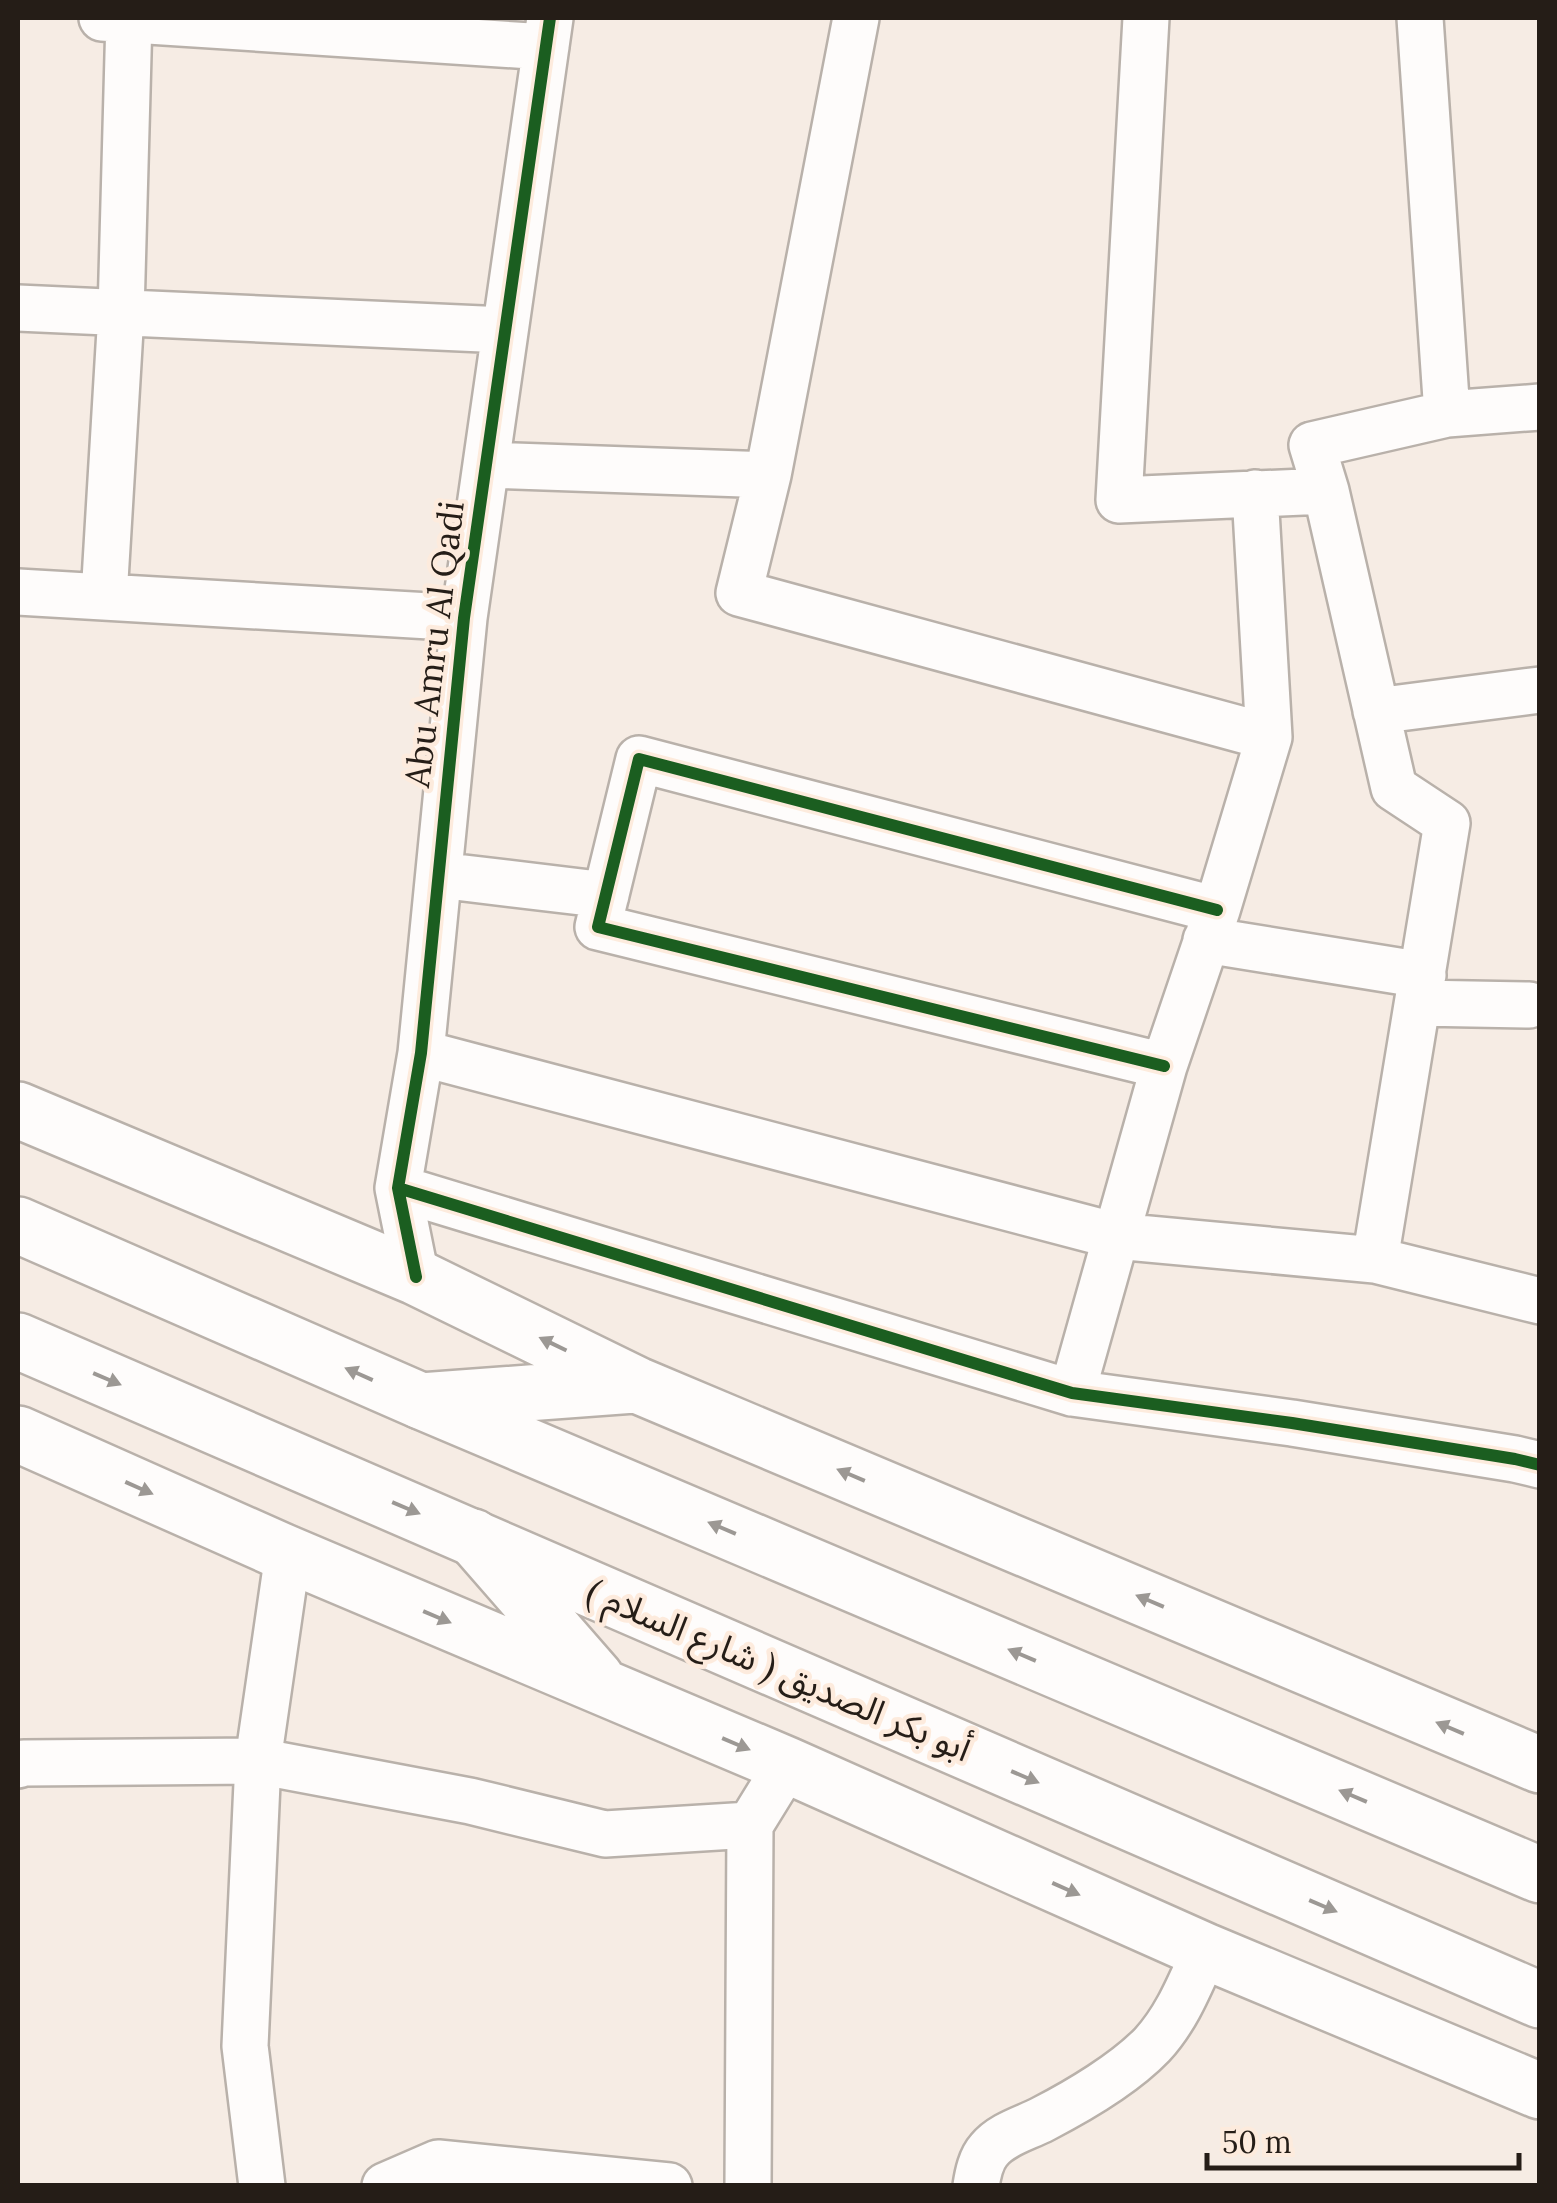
<svg xmlns="http://www.w3.org/2000/svg" width="1557" height="2203" viewBox="0 0 1557 2203" font-family="Lora,'Noto Sans Arabic',serif">
<style>
.lines{fill:none;stroke-linecap:round;stroke-linejoin:round}
.minor-casing{stroke:#b9b1aa;stroke-width:50}
.primary-casing{stroke:#b9b1aa;stroke-width:60}
.motorway-casing{stroke:#b9b1aa;stroke-width:60}
.minor{stroke:#fefcfb;stroke-width:45}
.primary{stroke:#fefcfb;stroke-width:55}
.motorway{stroke:#fefcfb;stroke-width:55}
.cycleway-casing{stroke:#fdebdd;stroke-width:19}
.cycleway{stroke:#1b5e20;stroke-width:12}
.oneway{fill:#9c9894}
.labels{text-anchor:middle;dominant-baseline:central;stroke-width:9;stroke-linejoin:round;paint-order:stroke}
.street-label{font-size:35px;fill:#251d17;stroke:#fdebdd}
</style>
<rect width="100%" height="100%" fill="#f6ece4"/>
<g class="lines">
<defs>
<path id="minor" d="M102 18 546 47
M1146 18 1119 500 1326 491
M1420 18 1447 414
M18 308 505 330
M486 465 768 475 856 18
M768 475 739 593 1269 737
M18 592 464 618
M104 597 121 313 129 18
M1376 711 1540 690
M439 875 606 895
M1206 940 1423 975
M1418 1003 1529 1005
M421 1053 1116 1236 1375 1260 1540 1301
M1164 1066 598 927 639 759 1217 910
M398 1188 1072 1393 1292 1423 1515 1459 1540 1465
M1375 1260 1447 823 1394 788 1326 491 1312 445 1447 414 1540 407
M416 1277 398 1188 421 1053 464 618 550 18
M1072 1393 1164 1066 1217 910 1269 737 1255 493
M18 1765 24 1763 258 1761 470 1801 605 1834 750 1825
M262 2186 245 2046 258 1761 288 1554
M385 2186 438 2163 669 2186
M748 2186 750 1825 787 1765
M976 2186C978 2173 981 2159 989 2150 1002 2134 1026 2128 1043 2119 1078 2101 1125 2073 1152 2045 1177 2018 1190 1984 1205 1951"/>
<path id="primary" d="M18 1110 416 1277 637 1385 1540 1765
M421 1401 634 1385
M18 1434 288 1554 787 1765 1205 1951 1540 2091
M473 1537 596 1678"/>
<path id="motorway" d="M18 1225 421 1401 1540 1875
M18 1341 1540 2000"/>
</defs>
<use href="#minor" class="minor-casing"/>
<use href="#primary" class="primary-casing"/>
<use href="#motorway" class="motorway-casing"/>
<use href="#minor" class="minor"/>
<use href="#primary" class="primary"/>
<use href="#motorway" class="motorway"/>
<defs>
<path id="cycleway" d="M1164 1066 598 927 639 759 1217 910
M398 1188 1072 1393 1292 1423 1515 1459 1540 1465
M416 1277 398 1188 421 1053 464 618 550 18"/>
</defs>
<use href="#cycleway" class="cycleway-casing"/>
<use href="#cycleway" class="cycleway"/>
</g>
<defs><path id="oneway-solid" d="M-6-.8H1V-3.2L6.5 0L1 3.2V.8H-6Z" transform="scale(2.5)"/></defs>
<g class="oneway">
<use href="#oneway-solid" transform="translate(553 1344) rotate(-154)"/>
<use href="#oneway-solid" transform="translate(359 1374) rotate(-156)"/>
<use href="#oneway-solid" transform="translate(107 1379) rotate(23)"/>
<use href="#oneway-solid" transform="translate(851 1475) rotate(-157)"/>
<use href="#oneway-solid" transform="translate(139 1488) rotate(24)"/>
<use href="#oneway-solid" transform="translate(406 1508) rotate(23)"/>
<use href="#oneway-solid" transform="translate(722 1528) rotate(-157)"/>
<use href="#oneway-solid" transform="translate(1150 1601) rotate(-157)"/>
<use href="#oneway-solid" transform="translate(437 1617) rotate(23)"/>
<use href="#oneway-solid" transform="translate(1022 1655) rotate(-157)"/>
<use href="#oneway-solid" transform="translate(1450 1728) rotate(-157)"/>
<use href="#oneway-solid" transform="translate(736 1744) rotate(23)"/>
<use href="#oneway-solid" transform="translate(1025 1777) rotate(23)"/>
<use href="#oneway-solid" transform="translate(1353 1796) rotate(-157)"/>
<use href="#oneway-solid" transform="translate(1066 1889) rotate(24)"/>
<use href="#oneway-solid" transform="translate(1323 1906) rotate(23)"/>
</g>
<g class="labels">
<g class="street-label">
<text transform="translate(434 644) rotate(-83)">Abu Amru Al Qadi</text>
<text transform="translate(779 1670) rotate(23)">( شارع السلام ) أبو بكر الصديق</text>
</g>
</g>
<rect width="1557" height="2203" fill="none" stroke="#251d17" stroke-width="40"/>
<path d="M1207 2153v15h312v-15" fill="none" stroke="#251d17" stroke-width="5"/>
<text x="1222" y="2153" font-size="30" fill="#251d17" stroke="#fdebdd" stroke-width="8" paint-order="stroke">50 m</text>
</svg>
